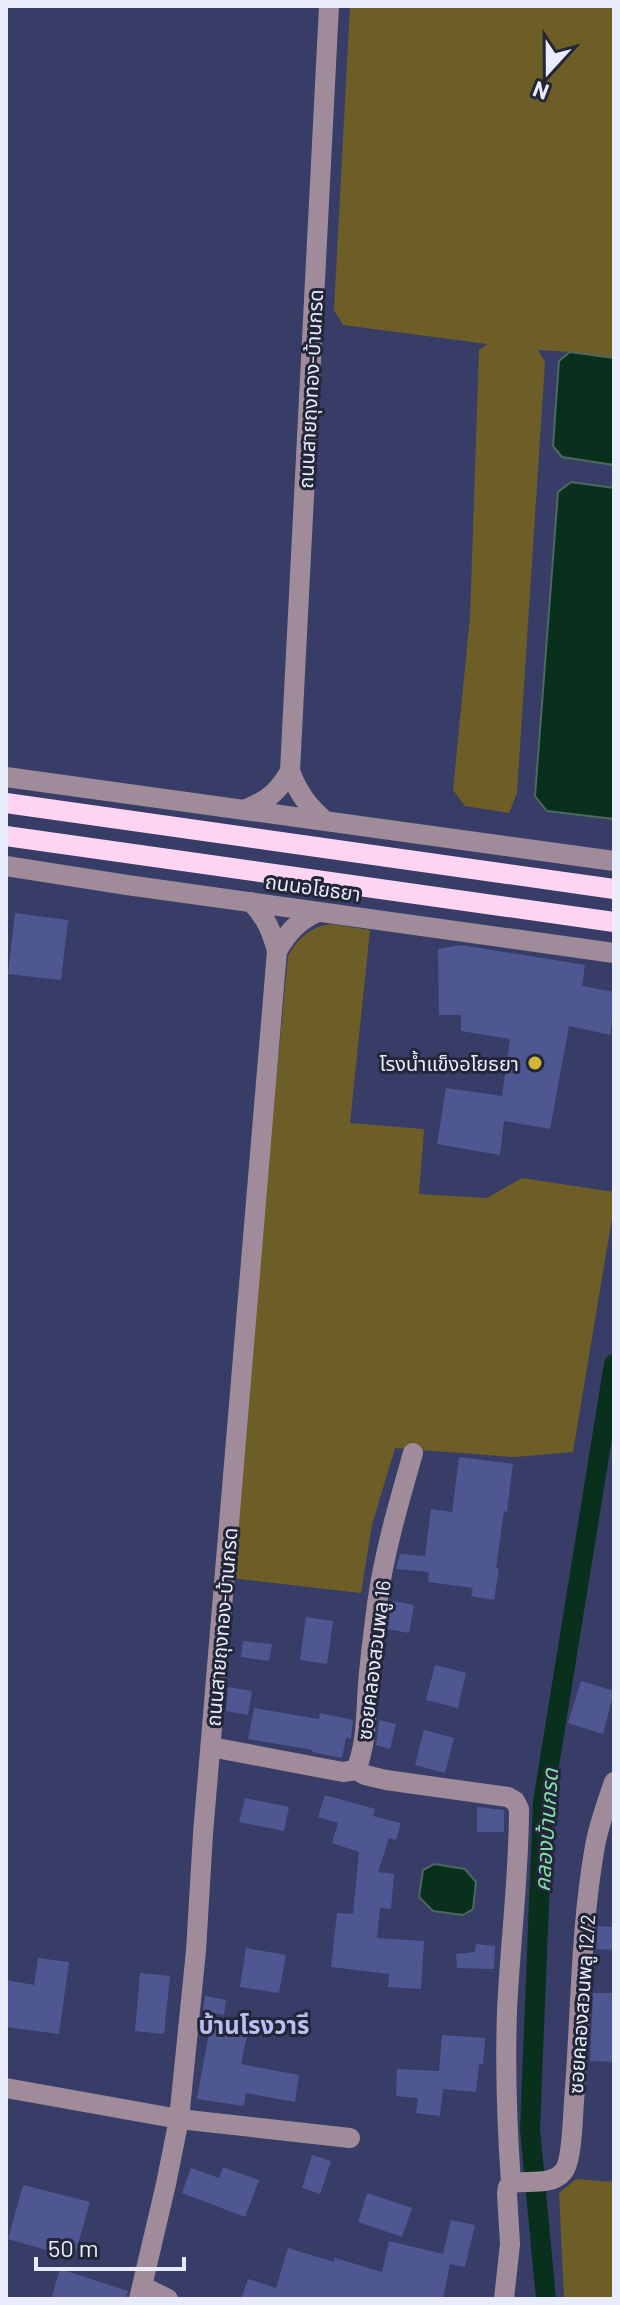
<svg xmlns="http://www.w3.org/2000/svg" width="620" height="2305" viewBox="0 0 620 2305" font-family="Barlow,'Noto Sans Thai',sans-serif">
<style>
.green{fill:#6c5e26}
.water{fill:#09301c;stroke:#4c685f;stroke-width:2}
.lines{fill:none;stroke-linecap:round;stroke-linejoin:round}
.canal{stroke:#09301c;stroke-width:20}
.building{fill:#4e5792}
.minor{stroke:#9f8b9a;stroke-width:20}
.major{stroke:#fdd4f2;stroke-width:20}
.poi-dot{fill:#d3b635;stroke:#232639;stroke-width:3}
.labels{text-anchor:middle;dominant-baseline:central;stroke-width:6;stroke-linejoin:round;paint-order:stroke}
.street-label{font-size:20px;fill:#e8ecfb;stroke:#232639}
.poi-label{font-size:20px;fill:#e8ecfb;stroke:#232639;text-anchor:end}
.water-label{font-size:22px;font-style:italic;fill:#7fe1a6;stroke:#232639}
.quarter-label{font-size:24px;font-weight:bold;fill:#b7c0f1;stroke:#232639}
</style>
<rect width="100%" height="100%" fill="#373d66"/>
<path class="green" d="M350 6H614V358L570 352 538 350 545 362 517 793 509 813 465 806 453 790 470 617 479 350 487 344 343 325 334 310Z
M332 924 370 930 350 1123 424 1129 419 1194 487 1198 522 1178 614 1192V1206L573 1452 515 1457 395 1448 372 1525 361 1593 231 1578 245 1405 288 956C298 938 311 926 332 924Z
M576 2179 614 2182V2299H564L559 2193Z"/>
<path class="water" d="M570 352 614 358V465L562 457 553 446 559 361Z
M571 482 614 488V819L547 811 535 796 558 492Z
M434 1864 465 1869 476 1882 473 1909 463 1915 433 1911 419 1897 423 1870Z"/>
<g class="lines">
<path class="canal" d="M546 2299 530 2129 543 1802 614 1364"/>
</g>
<path class="building" d="M15 913 68 920 61 980 8 974Z
M461 945 585 965 582 986 614 992V1008L610 1035 569 1026 550 1129 504 1121 500 1155 437 1144 446 1088 502 1096 510 1039 461 1031V1015H439L438 949Z
M459 1457 513 1464 507 1512 504 1511 496 1568 499 1569 494 1600 471 1596 473 1588 428 1582 429 1572 396 1569 400 1554 425 1556 431 1509 452 1512Z
M392 1601 414 1605 409 1633 387 1629Z
M306 1617 333 1621 327 1664 300 1660Z
M243 1641 272 1644 269 1661 241 1657Z
M435 1665 466 1673 458 1708 426 1700Z
M581 1681 614 1691 603 1734 568 1723Z
M228 1687 252 1691 248 1715 226 1711Z
M254 1708 319 1719 320 1713 353 1720 351 1739 346 1738 342 1758 312 1752 313 1750 248 1739Z
M379 1720 396 1724 390 1749 376 1745Z
M424 1730 454 1738 445 1773 415 1765Z
M325 1795 375 1809 373 1816 401 1823 396 1840 389 1838 378 1872 394 1874 391 1909 380 1908 377 1938 424 1941 421 1989 388 1987 389 1974 331 1967 337 1913 353 1914 359 1852 332 1843 338 1823 318 1817Z
M245 1798 289 1807 284 1831 239 1822Z
M477 1807 504 1810V1832H477Z
M598 1926 614 1927V1950L596 1949Z
M476 1944 495 1946 494 1969 457 1968 456 1954 475 1952Z
M246 1948 286 1955 279 1993 240 1987Z
M38 1958 69 1962 59 2034 6 2027V1980L34 1985Z
M140 1973 170 1976 164 2034 135 2031Z
M593 1993H614V2062L590 2061Z
M205 1996 226 2000 224 2015 203 2011Z
M211 2022 248 2030 241 2064 299 2075 295 2102 246 2093 244 2106 197 2099Z
M442 2035 485 2038 483 2064H479L476 2092 443 2089 440 2116 416 2113 418 2098 396 2096 397 2069 439 2071Z
M312 2155 331 2161 320 2194 302 2188Z
M223 2167 259 2180 245 2217 182 2193 191 2168 219 2178Z
M23 2185 90 2202 74 2258 8 2239Z
M367 2193 412 2208 402 2237 358 2222Z
M451 2220 475 2225 465 2267 450 2264 443 2299H241L248 2279 276 2288 288 2248 334 2262 335 2258 382 2272 389 2241 443 2254Z
M60 2269 128 2291 126 2299H51Z"/>
<g class="lines">
<path class="minor" d="M6 777 614 861
M246 809C267 801 279 791 290 771
M325 821C308 806 298 793 290 771L329 6
M6 866 127 885 614 953
M277 951C288 932 297 922 317 912
M211 1747 343 1772 356 1770C367 1743 366 1712 368 1684 370 1657 374 1630 377 1604 384 1553 399 1502 413 1453
M356 1770 365 1775 386 1780 508 1797 515 1801 519 1809C519 1877 510 1944 507 2011 505 2069 507 2126 511 2183L508 2187 507 2194 510 2244 504 2299
M6 2088 179 2119 350 2138
M511 2183C527 2180 552 2186 563 2172 572 2163 573 2115 574 2101 581 2016 580 1930 595 1846 599 1824 607 1803 614 1782
M142 2286 168 2299
M139 2299 166 2184 179 2119 196 1951 203 1834 277 951C272 932 266 917 251 902"/>
<path class="major" d="M6 803 614 889
M6 836 614 922"/>
</g>
<circle class="poi-dot" cx="535" cy="1063" r="8"/>
<g class="labels">
<g class="street-label">
<text transform="translate(310 389) rotate(-87)">ถนนสายถุงทอง-บ้านกรด</text>
<text transform="translate(313 887) rotate(8)">ถนนอโยธยา</text>
<text transform="translate(221 1627) rotate(-85)">ถนนสายถุงทอง-บ้านกรด</text>
<text transform="translate(373 1660) rotate(-83)">ซอยคลองสวนพลู 16</text>
<text transform="translate(581 2004) rotate(-86)">ซอยคลองสวนพลู 12/2</text>
</g>
<g class="poi-label">
<text x="519" y="1063">โรงน้ำแข็งอโยธยา</text>
</g>
<g class="water-label">
<text transform="translate(545 1830) rotate(-86)">คลองบ้านกรด</text>
</g>
<g class="quarter-label">
<text x="254" y="2024">บ้านโรงวารี</text>
</g>
</g>
<rect width="620" height="2305" fill="none" stroke="#e8ecfb" stroke-width="16"/>
<g transform="translate(548 72) rotate(201)" stroke="#232639" stroke-width="6" paint-order="stroke">
<path d="M0-6L14 30L0 20L-14 30Z" fill="#e8ecfb"/>
<text y="-12" font-size="22" font-weight="bold" text-anchor="middle" fill="#e8ecfb">N</text>
</g>
<path d="M36 2257v12h148v-12" fill="none" stroke="#e8ecfb" stroke-width="4"/>
<text x="48" y="2257" font-size="24" fill="#e8ecfb" stroke="#232639" stroke-width="6" paint-order="stroke">50 m</text>
</svg>
